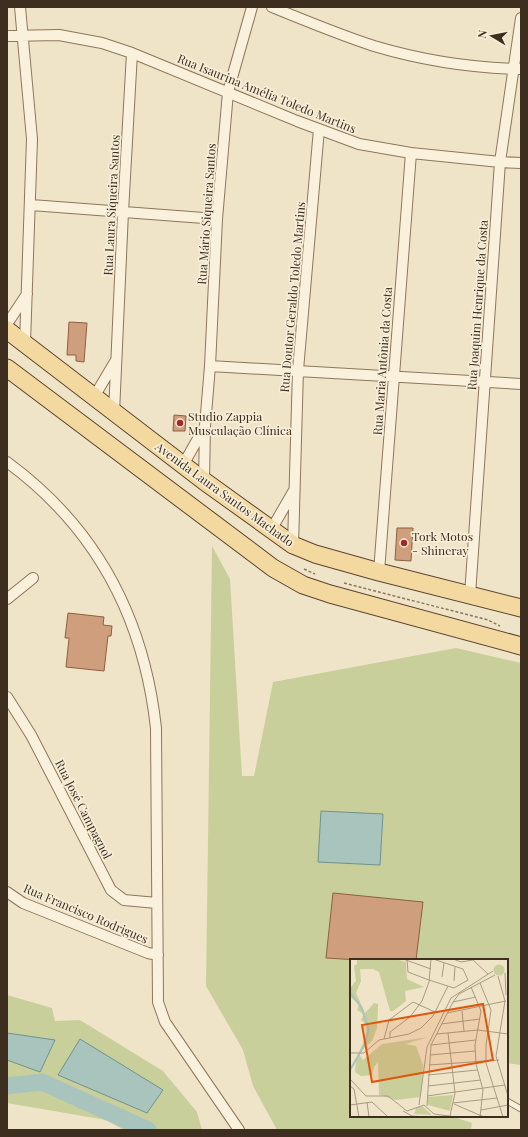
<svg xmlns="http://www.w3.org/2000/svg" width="528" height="1137" viewBox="0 0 528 1137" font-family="'Playfair Display',serif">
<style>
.green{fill:#c9cf9b}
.water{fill:#a9c4bc;stroke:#6f938a}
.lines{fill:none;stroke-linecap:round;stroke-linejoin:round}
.river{stroke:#a9c4bc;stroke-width:17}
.building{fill:#cf9f7d;stroke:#8d5f41}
.lane-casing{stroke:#8d765c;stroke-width:7}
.street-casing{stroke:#8d765c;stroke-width:12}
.primary-casing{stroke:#5b4430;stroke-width:19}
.path{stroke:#8d765c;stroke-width:1.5;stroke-dasharray:3 2;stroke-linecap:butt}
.lane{stroke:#faf1dc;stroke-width:5}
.street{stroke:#faf1dc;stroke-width:10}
.primary{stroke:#f3d9a0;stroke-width:17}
.poi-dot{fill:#9e2a2b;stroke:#f7eed8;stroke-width:1.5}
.labels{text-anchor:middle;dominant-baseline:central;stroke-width:3.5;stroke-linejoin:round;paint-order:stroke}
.street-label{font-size:12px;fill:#3d2e20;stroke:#f7eed8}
.poi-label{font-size:12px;fill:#3d2e20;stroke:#f7eed8;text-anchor:start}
.inset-river{fill:none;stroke:#a9c4bc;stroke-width:2}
.inset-road{fill:none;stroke:#a89b85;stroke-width:1}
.view{fill:#df570d;fill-opacity:0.15;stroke:#df570d;stroke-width:2}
.inset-edge{fill:none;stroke:#3d2e20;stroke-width:2}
</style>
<rect width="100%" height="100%" fill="#f0e4c8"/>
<path class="green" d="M212 546 230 579 242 776H254L273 682 456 648 521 663V1065L507 1063V960H351V1116H451L472 1123 471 1130H277L253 1086 243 1050 206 986Z
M7 995 52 1008 55 1021 80 1020 163 1071 197 1112 202 1130H124L106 1120 7 1103Z"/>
<path class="water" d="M321 811 383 814 380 865 318 862Z
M7 1033 55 1040 40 1072 7 1060Z
M80 1039 163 1090 147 1113 58 1075Z"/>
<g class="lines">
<path class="river" d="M7 1086 42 1082 148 1130"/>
</g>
<path class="building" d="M69 322 87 323 84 362 76 361V355H67Z
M174 415 186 416 185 431H173Z
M397 528H413L411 561 395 560Z
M68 613 104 617 103 625 112 626 111 636H108L104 671 66 667 69 638H65Z
M333 893 423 902 416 960H359L326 958Z"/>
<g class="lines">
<defs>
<path id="lane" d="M507 1101 521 1109"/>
<path id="street" d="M20 7 32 139 25 343
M272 7C306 21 340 35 374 46 421 60 472 68 521 69
M7 36 59 35 102 43 132 53 297 121 359 144 411 153 500 162 521 163
M31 205 217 219
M7 324 27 294
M210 366 521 384
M94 397 116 360
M114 413 123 212 132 53
M7 462C97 528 144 619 156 728L158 1002 165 1022 239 1130
M183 465 204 428
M204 481 205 426 210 366 217 219 228 92 252 7
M271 530 293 492
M293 545 298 370 319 129
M379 572 411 153
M470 595 500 162 521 18
M7 599 33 578
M7 697 31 735 111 890 124 900 157 903
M7 892 23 903 148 953 158 955"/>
<path id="primary" d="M7 330 204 481 293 545 315 554 379 572 521 608
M7 368 273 568 303 585 330 594 521 646"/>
</defs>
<use href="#lane" class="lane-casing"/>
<use href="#street" class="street-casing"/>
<use href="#primary" class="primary-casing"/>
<path class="path" d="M304 569 315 574
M344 583 457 612 488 620 500 626"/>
<use href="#lane" class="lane"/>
<use href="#street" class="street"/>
<use href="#primary" class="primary"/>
</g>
<g class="poi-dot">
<circle cx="180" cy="423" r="4"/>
<circle cx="404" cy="543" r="4"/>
</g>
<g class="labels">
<g class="street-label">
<text transform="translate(267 93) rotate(22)">Rua Isaurina Amélia Toledo Martins</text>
<text transform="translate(111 205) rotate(-87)">Rua Laura Siqueira Santos</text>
<text transform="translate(206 214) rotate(-86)">Rua Mário Siqueira Santos</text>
<text transform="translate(292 297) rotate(-85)">Rua Doutor Geraldo Toledo Martins</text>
<text transform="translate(477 305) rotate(-86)">Rua Joaquim Henrique da Costa</text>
<text transform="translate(382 361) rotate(-86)">Rua Maria Antônia da Costa</text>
<text transform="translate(225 494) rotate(36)">Avenida Laura Santos Machado</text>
<text transform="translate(84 809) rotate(63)">Rua José Campagnol</text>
<text transform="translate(86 913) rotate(23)">Rua Francisco Rodrigues</text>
</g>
<g class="poi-label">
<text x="188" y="416">Studio Zappia<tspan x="188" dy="14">Musculação Clínica</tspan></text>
<text x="412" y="536">Tork Motos<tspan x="412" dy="14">- Shineray</tspan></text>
</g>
</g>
<g transform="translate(350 959)">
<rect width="158" height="158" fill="#f0e4c8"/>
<path d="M7 0H45L56 3 57 20 74 28 55 32 56 42 43 52H40L29 13 23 10H10L11 22 6 34 15 54 24 44 28 45V49L27 69 22 82 9 93 16 77V65L11 61 14 55 7 51 9 45 0 38V29L6 22 4 7 7 5ZM143.5 11a5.5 5.5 0 1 1 11 0a5.5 5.5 0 1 1-11 0ZM79 78 55 85 66 87 73 106 71 138 46 141 29 136 28 103 24 108 22 116 11 117 5 113 6 101 9 95 13 101 32 85ZM103 136 100 152 78 146V138ZM72 147 81 155V156L64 155 66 149Z" fill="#c9cf9b"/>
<path class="inset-river" d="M0 33 11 48 19 70 15 85 0 111"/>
<path class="inset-road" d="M53 0 81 10M57 0 58 13 79 21 104 29 118 21 113 10 83 0M103 0 111 3 123 1M122 0 138 15M155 14 156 36M148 17 155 42 146 97 158 137M92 18 94 4M104 22 105 8M130 24 141 51 136 86V104L153 158M121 28 131 52 125 86 126 105 133 131 130 158M103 43 126 38M112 52 114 72M97 54 156 42M91 65 130 60M98 74 105 134 100 157M87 75 128 71 158 75M40 79V73L60 58 72 42 79 23 81 0M34 80 39 61 63 43 85 53M81 86 126 81M0 94H14L29 81 59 75 71 69 83 57 98 27M80 96 125 92M79 106 149 101M78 116 127 111M0 120 16 137H38L57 152 74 146 84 155 106 158M0 127 4 130 9 158M78 127 131 121M77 137 155 126M17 143 19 158M103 144 147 139M104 145 134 158M0 146 22 143 38 158M69 146 77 88 101 39 143 12M77 147 81 86 103 43 109 35 145 16M131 151 158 146M53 152 62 157 76 158"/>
<path class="view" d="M133 45 143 101 22 123 12 66Z"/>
<rect width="158" height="158" class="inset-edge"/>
</g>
<rect width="528" height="1137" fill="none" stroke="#3d2e20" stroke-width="16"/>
<g transform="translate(492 36) rotate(280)" stroke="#f7eed8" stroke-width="3" paint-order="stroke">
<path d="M0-3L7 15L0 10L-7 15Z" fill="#3d2e20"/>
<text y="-6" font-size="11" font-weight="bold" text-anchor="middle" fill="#3d2e20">N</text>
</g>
</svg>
